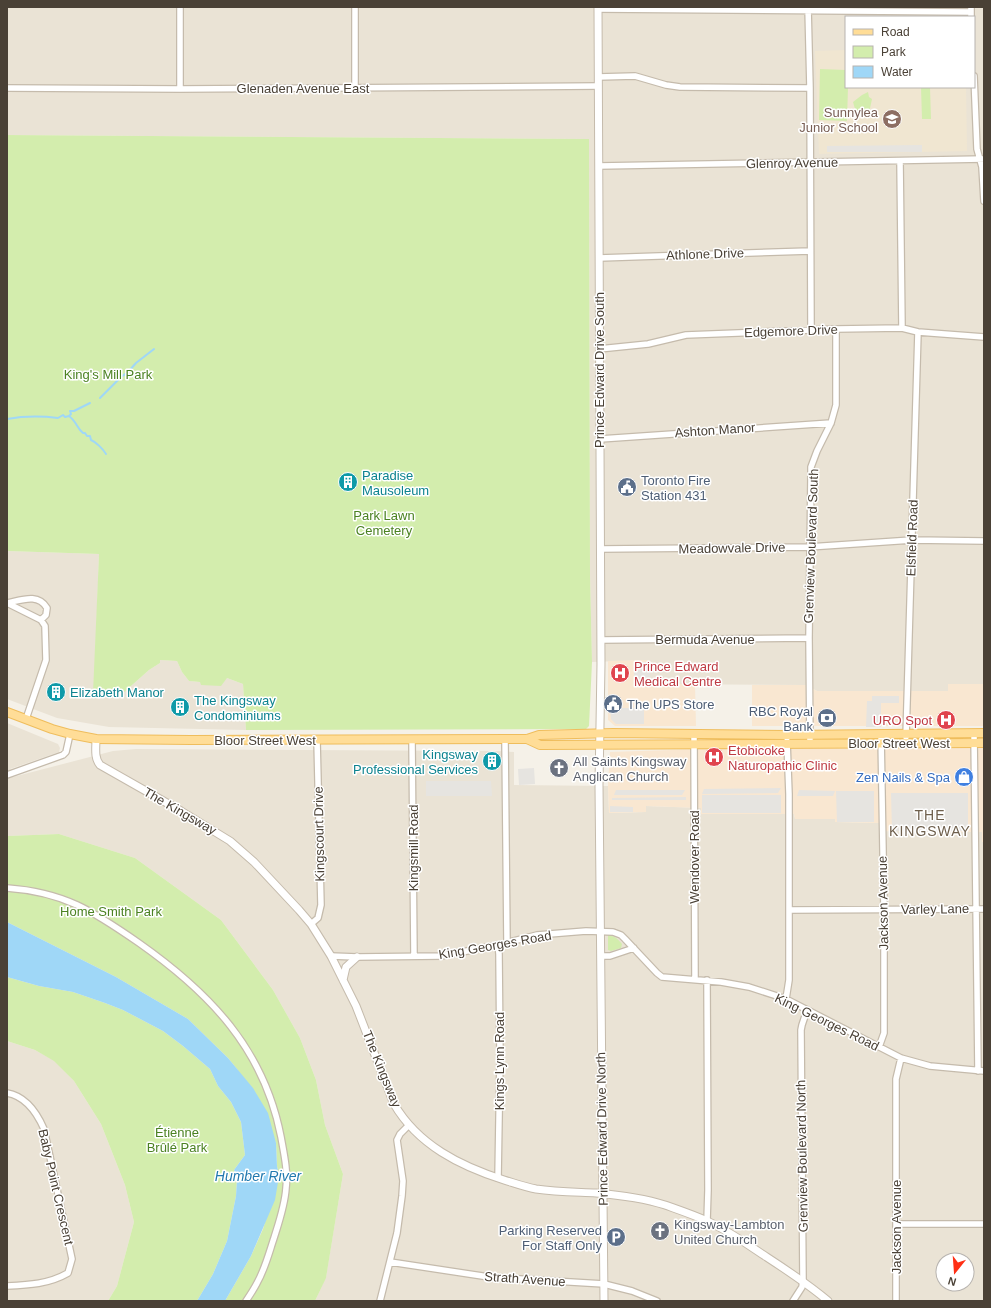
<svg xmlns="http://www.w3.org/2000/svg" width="991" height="1308" viewBox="0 0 991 1308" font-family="Helvetica,sans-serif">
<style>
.residential{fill:#eae3d5;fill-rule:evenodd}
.commercial{fill:#f9e7d1}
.education{fill:#f0e6d1}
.green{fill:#d3edad}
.parking{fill:#e6e4e0}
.water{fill:#9fd7f7}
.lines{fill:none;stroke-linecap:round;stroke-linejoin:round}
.stream{stroke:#9fd7f7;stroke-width:2}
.minor-casing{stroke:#c5bbac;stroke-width:8}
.tertiary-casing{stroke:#c5bbac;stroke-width:9}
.primary-casing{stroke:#efbd5c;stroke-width:10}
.minor{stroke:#fff;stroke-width:5.5}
.tertiary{stroke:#fff;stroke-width:7}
.primary{stroke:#ffdd97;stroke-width:8}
.labels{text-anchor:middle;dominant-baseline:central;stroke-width:3;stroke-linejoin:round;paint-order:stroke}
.street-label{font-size:13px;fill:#4a4136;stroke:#fff}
.education-label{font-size:13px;fill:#785e54;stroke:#fff;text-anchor:end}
.park-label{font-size:13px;fill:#4b8222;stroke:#fff}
.culture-label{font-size:13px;fill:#0d838f;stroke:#fff;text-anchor:start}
.service-label{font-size:13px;fill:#4e5e75;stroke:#fff;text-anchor:start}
.health-label{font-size:13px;fill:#be3a42;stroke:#fff;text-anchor:start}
.worship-label{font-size:13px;fill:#5b616d;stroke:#fff;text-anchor:start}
.shop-label{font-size:13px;fill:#366cbe;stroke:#fff;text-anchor:end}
.neighbourhood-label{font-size:14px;letter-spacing:1px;fill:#6e5f4c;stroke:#fff}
.water-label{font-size:14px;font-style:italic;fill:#2179af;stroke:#fff}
</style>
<rect width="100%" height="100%" fill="#f5f1e8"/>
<path class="residential" d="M7 7H984V684H948L949 691H817L805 685 648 684V660L592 662 590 574 589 139 7 135ZM846 17H974V87H846Z
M7 551 99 554 94 693 122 694 149 670 160 663V660L177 661 182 672 189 681 200 682 227 678 243 684 246 730 109 727 57 718 7 699Z
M7 723 58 744 60 748 59 752 10 769 13 777 113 751 136 749 498 751 514 752V785L608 786 609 813 646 812V806L702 808 701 814H794L795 819H835L836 822 879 823 880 831 982 832V842H984V1301H315L326 1277 343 1174 325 1125 316 1080 300 1038 273 990 221 920 135 858 59 834 7 836ZM943 1260H967V1284H943Z
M7 1041 35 1050 55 1061 74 1081 101 1124 125 1185 134 1222 117 1286 108 1301H7Z"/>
<path class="commercial" d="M648 660V684H695L696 726H615L608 720V661Z
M948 684H984V726H752V685H805L817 691H948Z
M984 748V842H982V832L880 831 879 823 835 822V819H795L794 814H701V808L646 806V812L609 813 608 786 610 752 703 749Z"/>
<path class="education" d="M846 50V87H966L967 151 819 154 815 51Z"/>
<path class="green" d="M820 69 846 70V87H848L847 121 819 120Z
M921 87H930L931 119H922Z
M868 92 869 97 872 99 869 113 864 115 855 109 853 102 862 95Z
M7 135 589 139 590 574 592 662 589 726 586 729 246 730 243 684 227 678 221 686 201 685 200 682 189 681 182 672 177 661 160 660V663L149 670 122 694 93 693 99 554 7 551Z
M59 834 135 858 221 920 273 990 300 1038 316 1080 325 1125 343 1174 326 1278 315 1301H225L251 1256 263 1229 279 1176 277 1166 276 1143 237 1069 228 1058 188 1019 116 977 7 922V836Z
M608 935C615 936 618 939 622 944L621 948 611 951 608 950Z
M7 977 39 986 73 992 105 1003 123 1010 163 1031 183 1046 210 1069 218 1086 231 1102 241 1122 245 1155 234 1170 237 1179 236 1196 227 1241 213 1274 197 1301H108L117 1286 134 1222 125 1185 101 1124 74 1081 54 1061 35 1050 7 1041Z"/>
<path class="parking" d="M922 145V152H827V146Z
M634 662H650V682H634Z
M872 696H899V703H881V727H866L867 701H872Z
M610 708H644V724H616L611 719Z
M534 768 535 784 519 785 518 769Z
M426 781H491L492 796H426Z
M781 788 778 793 702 794 704 789Z
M616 790H685L682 795H614Z
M799 790 835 791 833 796H797Z
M836 791H874V822H837Z
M891 793H968V831H892Z
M702 795H781V813H702Z
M686 797V800H612V798Z
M610 806 633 807V812H610Z"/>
<path class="water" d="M7 922 116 977 188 1019 228 1058 253 1088 268 1113 276 1143 277 1166 279 1176 275 1200 251 1256 225 1301H197L213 1274 227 1241 236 1196 237 1179 234 1170 245 1155 241 1122 231 1102 218 1086 210 1069 183 1046 163 1031 123 1010 105 1003 73 992 39 986 7 977Z"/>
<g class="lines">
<path class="stream" d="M100 398 120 378 129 371 136 363 154 349
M69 416 71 414 70 411H74L90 403
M7 419C24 416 42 416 58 418L63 415 65 417 69 416C76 421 77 428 83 433H85L87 436H90L91 440C96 442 103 449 106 454"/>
<defs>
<path id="minor" d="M355 7V88
M808 7 810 88 811 330
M971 7V17
M598 9 971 12
M974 76 977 149 982 167 984 201
M598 77 635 76 666 85 680 87 810 88
M7 88 180 89 598 86
M180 89V7
M900 161 902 328
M599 166 984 159
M599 258 810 251
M599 349 648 344 686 335 836 329 902 328 918 332 984 337
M600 439 831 423
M600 549 809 547 912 540 984 541
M7 603 41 620 45 626 46 660 26 719
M7 603C22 600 38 593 47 608L46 615 41 620
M601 640 809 638
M694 734 695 979
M974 734 978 1071
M906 737 918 332
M412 740 414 956
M505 740 507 943
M810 744 809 638 811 475V467L817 451 831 423 836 405V329
M7 775 63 755 66 752 70 734
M7 888C64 892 93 911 139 943 210 993 264 1049 281 1137 284 1154 288 1171 286 1188 285 1205 279 1222 274 1238 269 1253 265 1269 257 1283 254 1289 250 1295 246 1301
M789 910 984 909
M311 924 318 918 321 905 317 740
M498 945 499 954 500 1059 498 1178
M331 956 357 957 441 956 498 945 537 935 586 931 613 932 621 935 625 939 657 973 662 977 721 982 749 987 786 999 901 1058 930 1066 984 1071
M601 956H610L634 948
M786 999 789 980V794L787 741
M879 1047 884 1033V910L881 734
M7 1093C25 1096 37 1113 44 1129L72 1259 68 1273C49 1284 29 1285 7 1286
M707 1221 708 1190 707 980
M896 1224H984
M390 1262 489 1277 604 1284 632 1291 657 1301
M380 1301 397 1233 402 1196 403 1181 397 1140 400 1134 409 1125
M793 1301 802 1287 803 1280 801 1030 802 1025 807 1010
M896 1301V1079L901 1058"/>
<path id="tertiary" d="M598 7 601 664 599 785 604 1301
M96 739C96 748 94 758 100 765L181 811 230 841 254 862 299 910 311 924 331 956 356 1006 394 1104C418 1145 460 1166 504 1180 514 1183 525 1187 536 1189 556 1192 576 1192 596 1193 619 1195 643 1198 665 1205 679 1210 694 1215 707 1221 727 1230 744 1242 762 1254 785 1269 807 1283 828 1301
M343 980 346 967 357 957"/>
<path id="primary" d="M7 712 52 729 70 734 96 739 191 740 527 739 539 735 613 733 787 735 984 733
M527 739 540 745 984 743"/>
</defs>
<use href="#minor" class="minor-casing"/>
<use href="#tertiary" class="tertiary-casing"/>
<use href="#primary" class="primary-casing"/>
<use href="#minor" class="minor"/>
<use href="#tertiary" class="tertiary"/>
<use href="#primary" class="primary"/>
</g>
<defs>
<symbol id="school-disc" viewBox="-11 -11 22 22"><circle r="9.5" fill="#8d6e63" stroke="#fff"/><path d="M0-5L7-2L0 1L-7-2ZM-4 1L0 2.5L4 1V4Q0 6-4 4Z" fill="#fff"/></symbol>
<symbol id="building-disc" viewBox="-11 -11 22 22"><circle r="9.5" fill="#0f9aa8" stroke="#fff"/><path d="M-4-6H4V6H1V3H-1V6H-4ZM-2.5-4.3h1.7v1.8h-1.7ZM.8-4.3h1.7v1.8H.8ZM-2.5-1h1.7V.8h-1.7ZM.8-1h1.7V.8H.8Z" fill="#fff"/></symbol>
<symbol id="civic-disc" viewBox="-11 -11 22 22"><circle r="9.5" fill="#5c6f8a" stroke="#fff"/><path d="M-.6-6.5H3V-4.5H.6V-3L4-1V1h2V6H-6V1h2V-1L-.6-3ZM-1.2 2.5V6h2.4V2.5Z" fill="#fff"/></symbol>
<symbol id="hospital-disc" viewBox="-11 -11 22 22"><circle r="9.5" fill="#e0444e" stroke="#fff"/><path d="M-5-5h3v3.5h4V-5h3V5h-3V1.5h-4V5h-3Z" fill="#fff"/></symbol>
<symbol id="bank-disc" viewBox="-11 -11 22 22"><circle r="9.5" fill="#5c6f8a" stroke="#fff"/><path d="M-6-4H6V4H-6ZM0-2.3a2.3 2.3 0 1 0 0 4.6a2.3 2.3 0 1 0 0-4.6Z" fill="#fff"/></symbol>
<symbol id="church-disc" viewBox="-11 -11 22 22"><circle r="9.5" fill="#6b7280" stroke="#fff"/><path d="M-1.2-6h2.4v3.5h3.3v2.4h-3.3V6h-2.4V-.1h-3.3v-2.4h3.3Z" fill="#fff"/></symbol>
<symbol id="shop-disc" viewBox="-11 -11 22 22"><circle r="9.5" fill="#3f7fe0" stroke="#fff"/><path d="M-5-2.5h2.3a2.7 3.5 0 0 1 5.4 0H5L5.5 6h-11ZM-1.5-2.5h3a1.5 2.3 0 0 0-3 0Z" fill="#fff"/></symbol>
<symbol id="parking-disc" viewBox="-11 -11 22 22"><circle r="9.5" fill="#5c6f8a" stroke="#fff"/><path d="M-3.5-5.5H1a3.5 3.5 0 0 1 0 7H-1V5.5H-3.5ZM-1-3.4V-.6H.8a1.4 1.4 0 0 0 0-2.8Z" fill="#fff"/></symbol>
</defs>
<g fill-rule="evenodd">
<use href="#school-disc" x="881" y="108" width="22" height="22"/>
<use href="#building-disc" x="337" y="471" width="22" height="22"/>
<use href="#civic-disc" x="616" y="476" width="22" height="22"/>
<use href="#hospital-disc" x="609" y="662" width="22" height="22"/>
<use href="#building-disc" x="45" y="681" width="22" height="22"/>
<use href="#civic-disc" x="602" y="693" width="22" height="22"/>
<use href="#building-disc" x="169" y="696" width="22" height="22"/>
<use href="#bank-disc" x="816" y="707" width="22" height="22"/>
<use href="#hospital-disc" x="935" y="709" width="22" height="22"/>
<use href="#hospital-disc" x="703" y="746" width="22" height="22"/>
<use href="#building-disc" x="481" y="750" width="22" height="22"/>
<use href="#church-disc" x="548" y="757" width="22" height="22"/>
<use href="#shop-disc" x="953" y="766" width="22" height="22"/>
<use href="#church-disc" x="649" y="1220" width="22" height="22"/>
<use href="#parking-disc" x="605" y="1226" width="22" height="22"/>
</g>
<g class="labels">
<g class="street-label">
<text x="303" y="88">Glenaden Avenue East</text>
<text transform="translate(792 163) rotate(-1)">Glenroy Avenue</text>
<text transform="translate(705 254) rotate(-2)">Athlone Drive</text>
<text transform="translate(791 331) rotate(-2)">Edgemore Drive</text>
<text transform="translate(599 370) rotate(-90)">Prince Edward Drive South</text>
<text transform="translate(715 430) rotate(-4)">Ashton Manor</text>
<text transform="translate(912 538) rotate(-88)">Elsfield Road</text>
<text transform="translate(811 546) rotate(-88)">Grenview Boulevard South</text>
<text transform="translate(732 548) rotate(-1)">Meadowvale Drive</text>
<text x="705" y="639">Bermuda Avenue</text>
<text x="265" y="740">Bloor Street West</text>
<text x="899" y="743">Bloor Street West</text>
<text transform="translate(180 811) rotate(30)">The Kingsway</text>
<text transform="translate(319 834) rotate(-91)">Kingscourt Drive</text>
<text transform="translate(413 848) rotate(-90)">Kingsmill Road</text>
<text transform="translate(694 857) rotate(-90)">Wendover Road</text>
<text transform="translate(883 903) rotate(-91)">Jackson Avenue</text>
<text transform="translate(935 909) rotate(-1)">Varley Lane</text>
<text transform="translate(495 945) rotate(-10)">King Georges Road</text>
<text transform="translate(827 1022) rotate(26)">King Georges Road</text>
<text transform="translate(499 1061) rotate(-90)">Kings Lynn Road</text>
<text transform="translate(382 1069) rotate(68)">The Kingsway</text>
<text transform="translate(602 1129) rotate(-91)">Prince Edward Drive North</text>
<text transform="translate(802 1156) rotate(-91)">Grenview Boulevard North</text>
<text transform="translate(56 1187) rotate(77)">Baby Point Crescent</text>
<text transform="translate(896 1227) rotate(-90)">Jackson Avenue</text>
<text transform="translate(525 1279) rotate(4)">Strath Avenue</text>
</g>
<g class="education-label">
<text x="878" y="112">Sunnylea<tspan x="878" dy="15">Junior School</tspan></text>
</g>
<g class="park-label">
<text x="108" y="374">King's Mill Park</text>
<text x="384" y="515">Park Lawn<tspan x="384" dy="15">Cemetery</tspan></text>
<text x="111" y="911">Home Smith Park</text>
<text x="177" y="1132">Étienne<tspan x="177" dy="15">Brûlé Park</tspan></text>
</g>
<g class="culture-label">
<text x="362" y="475">Paradise<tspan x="362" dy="15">Mausoleum</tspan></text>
<text x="70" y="692">Elizabeth Manor</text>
<text x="194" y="700">The Kingsway<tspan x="194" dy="15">Condominiums</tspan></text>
<text x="478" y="754" text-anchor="end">Kingsway<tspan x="478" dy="15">Professional Services</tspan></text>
</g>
<g class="service-label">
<text x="641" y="480">Toronto Fire<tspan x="641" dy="15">Station 431</tspan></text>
<text x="627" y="704">The UPS Store</text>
<text x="813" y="711" text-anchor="end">RBC Royal<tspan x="813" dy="15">Bank</tspan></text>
<text x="602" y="1230" text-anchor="end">Parking Reserved<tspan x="602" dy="15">For Staff Only</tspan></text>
</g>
<g class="health-label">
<text x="634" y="666">Prince Edward<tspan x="634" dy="15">Medical Centre</tspan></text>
<text x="932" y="720" text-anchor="end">URO Spot</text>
<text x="728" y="750">Etobicoke<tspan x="728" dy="15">Naturopathic Clinic</tspan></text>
</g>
<g class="worship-label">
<text x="573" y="761">All Saints Kingsway<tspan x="573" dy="15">Anglican Church</tspan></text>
<text x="674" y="1224">Kingsway-Lambton<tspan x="674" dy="15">United Church</tspan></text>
</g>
<g class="shop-label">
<text x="950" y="777">Zen Nails &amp; Spa</text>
</g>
<g class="neighbourhood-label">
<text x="930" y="815">THE<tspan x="930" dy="16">KINGSWAY</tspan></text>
</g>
<g class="water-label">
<text x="258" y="1176">Humber River</text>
</g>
</g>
<rect width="991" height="1308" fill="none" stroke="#4a4136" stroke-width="16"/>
<rect x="845" y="16" width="130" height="72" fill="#ffffff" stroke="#b7b3af"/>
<rect x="853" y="29" width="20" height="6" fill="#ffdd97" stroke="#b7b3af"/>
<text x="881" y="36" font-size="12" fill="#4a4136">Road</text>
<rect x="853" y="46" width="20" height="12" fill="#d3edad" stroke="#b7b3af"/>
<text x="881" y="56" font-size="12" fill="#4a4136">Park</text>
<rect x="853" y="66" width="20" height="12" fill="#9fd7f7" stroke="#b7b3af"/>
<text x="881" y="76" font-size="12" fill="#4a4136">Water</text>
<g transform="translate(955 1272) rotate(197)"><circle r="19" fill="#ffffff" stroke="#b7b3af"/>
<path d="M0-3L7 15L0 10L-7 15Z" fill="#ff2f15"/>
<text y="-6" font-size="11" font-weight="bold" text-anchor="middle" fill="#4a4136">N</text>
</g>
</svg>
